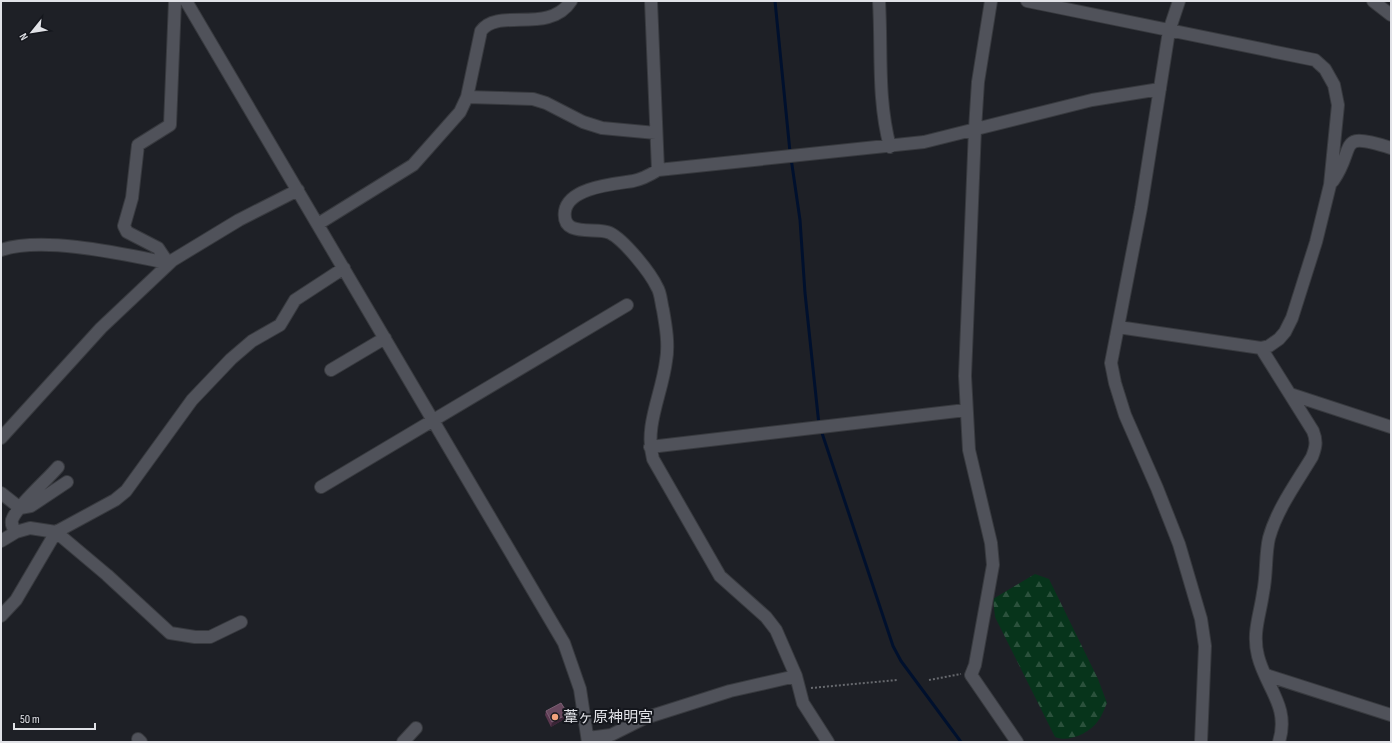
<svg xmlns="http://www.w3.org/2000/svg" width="1392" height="743" viewBox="0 0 1392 743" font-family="'Sofia Sans Condensed','Noto Sans JP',sans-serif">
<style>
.forest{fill:url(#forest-firs)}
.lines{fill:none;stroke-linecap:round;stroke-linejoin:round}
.stream{stroke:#00102d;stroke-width:3}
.minor-casing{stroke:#383a3f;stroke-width:14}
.path{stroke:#67696e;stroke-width:2;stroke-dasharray:2 2;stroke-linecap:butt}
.minor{stroke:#50525a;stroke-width:12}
.wall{fill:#59364e}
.shaded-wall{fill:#3b2537}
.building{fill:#68485e;stroke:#7b6074}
.poi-dot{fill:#f1a17c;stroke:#15171d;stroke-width:1.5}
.labels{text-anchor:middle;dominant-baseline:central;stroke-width:4;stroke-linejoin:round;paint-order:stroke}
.poi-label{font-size:15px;fill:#e1e2e7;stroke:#15171d;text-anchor:start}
</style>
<defs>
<pattern id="forest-firs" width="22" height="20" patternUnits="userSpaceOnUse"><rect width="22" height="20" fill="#07341b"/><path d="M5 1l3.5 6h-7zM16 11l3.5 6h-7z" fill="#2b513c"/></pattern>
</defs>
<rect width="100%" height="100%" fill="#1e2026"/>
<path class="forest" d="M1035 574 1049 579 1098 679 1107 703C1104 709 1102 716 1098 721 1090 733 1068 743 1055 737L995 617 993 599Z"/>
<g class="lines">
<path class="stream" d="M775 1 790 152
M791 158 800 220 805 293 819 425
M821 430 893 646 901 661 961 742"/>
<defs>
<path id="minor" d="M186 1 564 643 580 689 588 742
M651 1 658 170
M879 1C882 52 877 97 890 147
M991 1 978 82 975 129 965 376 969 450 991 543 993 565 975 665 971 675 1017 742
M1027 1 1315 60 1325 69 1334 85 1338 105 1330 185 1316 242 1292 318 1285 332 1279 339 1269 346 1261 348 1313 431C1317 441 1316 447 1312 457 1297 482 1277 509 1269 538 1265 555 1267 575 1263 593 1260 615 1252 633 1258 656 1266 688 1290 706 1279 742
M1179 1 1169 31 1141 208 1111 363 1115 383 1125 415 1157 488 1179 544 1201 619 1205 646 1201 742
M1373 1 1391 15
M467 97 533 99 546 103 583 122 602 128 656 133
M1333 181C1357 147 1335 130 1391 148
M318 224 413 165 460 112 467 97 481 31C498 7 549 35 571 1
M1 250C44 236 123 254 168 263
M168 263 158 248 127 232 124 226 132 198 138 145 170 125 175 1
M1118 327 1261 348
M331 370 385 338
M1290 394 1391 427
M1 438 101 328 173 260 239 220 298 190
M650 447 966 410
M321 487 627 305
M1 493 20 508 31 506 67 482
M16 532C13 528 11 525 12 520 16 507 48 479 58 467
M1 541 16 532 30 528 56 532 107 575 170 633 195 637H210L241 622
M1 616 16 600 56 532 115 500 126 491 192 400 231 359 252 341 280 325 295 300 344 268
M1266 675 1391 715
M588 738 611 735 645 718 730 691 796 676
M138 739 141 742
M403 742 416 728
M828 742 803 703 796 676 776 630 766 617 720 576 653 459C644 426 662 394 666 361 669 345 666 327 663 310 661 303 661 293 657 287 650 272 624 240 610 233 597 226 561 239 565 211 569 187 615 184 633 181 643 179 650 175 658 170L924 142 1092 100 1160 89"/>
</defs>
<use href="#minor" class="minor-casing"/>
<path class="path" d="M929 680 961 674
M811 688 897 680"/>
<use href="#minor" class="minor"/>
</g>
<path class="wall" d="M546 711 566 718 551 727 545 715Z"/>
<path class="shaded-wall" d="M568 714 566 718 551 727 552 722Z"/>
<path class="building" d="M561 703 568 714 552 722 546 711Z"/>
<circle class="poi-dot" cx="555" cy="717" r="4"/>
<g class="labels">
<g class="poi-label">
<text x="563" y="717">葦ヶ原神明宮</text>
</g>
</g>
<rect width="1392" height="743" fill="none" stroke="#e1e2e7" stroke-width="4"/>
<g transform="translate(32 32) rotate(240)" stroke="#15171d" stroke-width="3" paint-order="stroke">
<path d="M0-3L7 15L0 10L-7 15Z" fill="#e1e2e7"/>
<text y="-6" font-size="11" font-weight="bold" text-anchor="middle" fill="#e1e2e7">N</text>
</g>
<path d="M14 723v6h81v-6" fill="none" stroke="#e1e2e7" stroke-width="2"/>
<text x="20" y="723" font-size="12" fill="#e1e2e7" stroke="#15171d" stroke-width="3" paint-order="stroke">50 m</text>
</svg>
